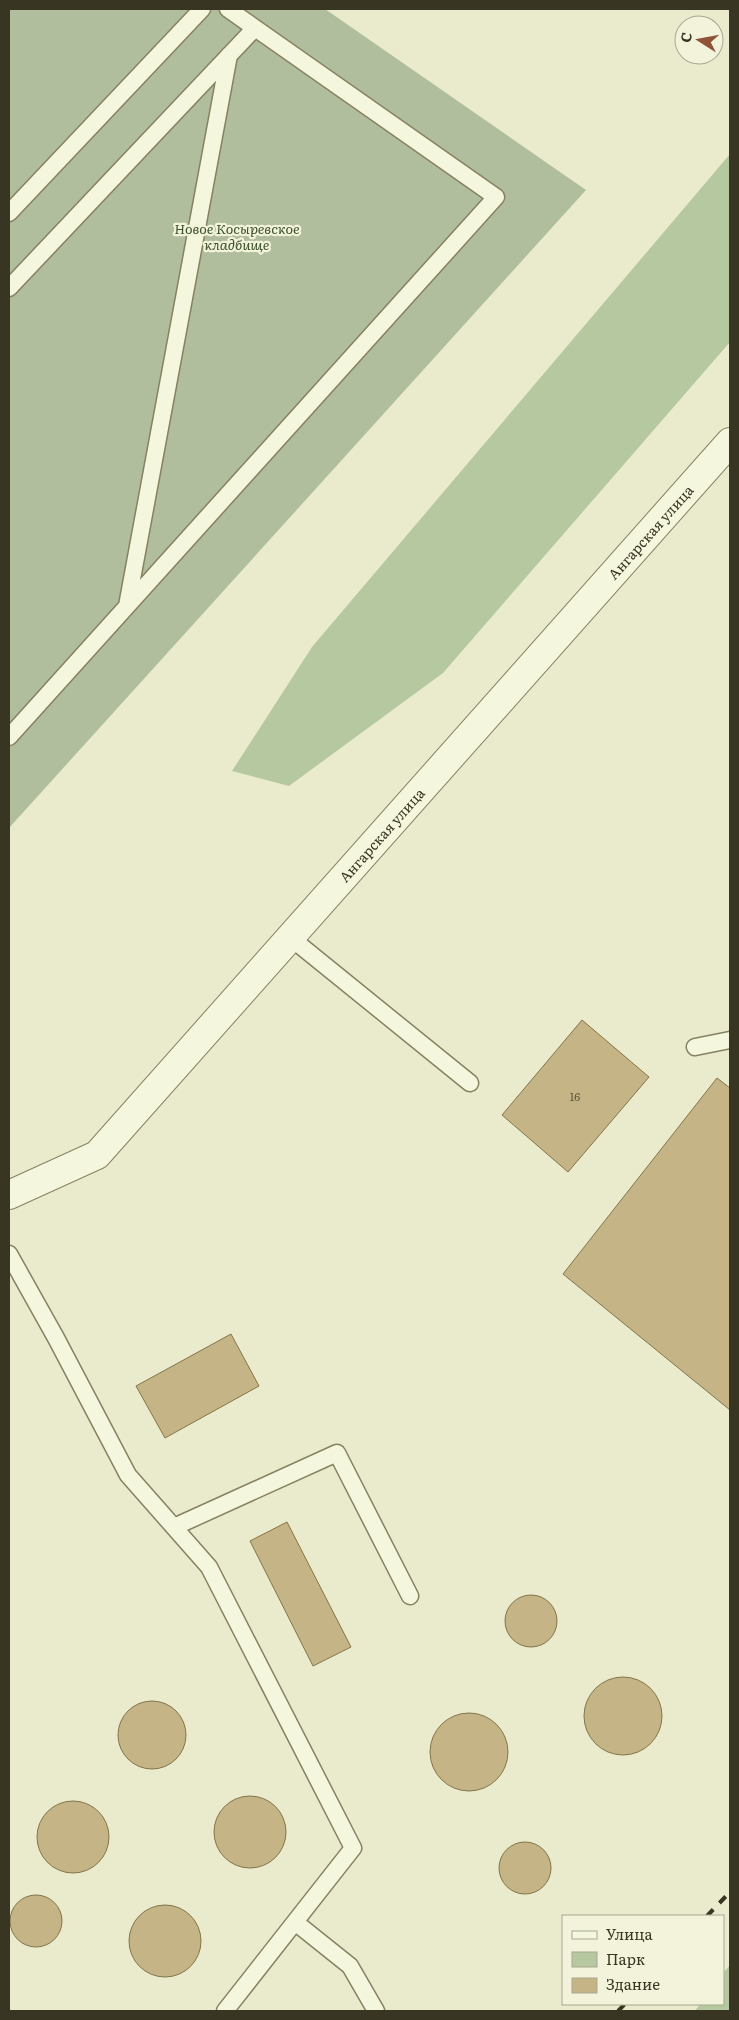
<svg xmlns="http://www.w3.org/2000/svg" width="739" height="2020" viewBox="0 0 739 2020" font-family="Literata,serif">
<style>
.green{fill:#b6c8a0}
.cemetery{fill:#b0be9e}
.building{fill:#c5b586;stroke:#837449}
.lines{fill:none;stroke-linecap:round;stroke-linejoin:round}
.lane-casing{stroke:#868161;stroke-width:19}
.street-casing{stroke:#868161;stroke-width:30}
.lane{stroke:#f5f6de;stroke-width:16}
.street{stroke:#f5f6de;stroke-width:28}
.rail{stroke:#393523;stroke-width:4;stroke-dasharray:9 9;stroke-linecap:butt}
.labels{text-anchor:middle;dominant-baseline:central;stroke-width:4.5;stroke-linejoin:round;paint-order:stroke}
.number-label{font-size:11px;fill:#5c553c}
.park-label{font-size:14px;font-style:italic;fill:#3c532c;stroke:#f2f3da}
.street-label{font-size:14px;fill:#393523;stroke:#f2f3da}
</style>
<rect width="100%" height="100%" fill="#eaebcc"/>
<path class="green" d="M730 154V342L443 673 289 786 232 771 312 647Z
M730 1965V2011H695L700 2004H723V1973Z"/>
<path class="cemetery" d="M9 9H325L586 190 9 828Z"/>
<path class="building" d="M582 1020 649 1077 568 1172 502 1115Z
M717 1078 730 1088V1410L563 1274Z
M231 1334 259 1386 165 1438 136 1386Z
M287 1522 351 1647 313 1666 250 1541Z
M505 1621a26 26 0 1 1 52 0a26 26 0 1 1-52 0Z
M584 1716a39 39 0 1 1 78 0a39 39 0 1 1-78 0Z
M118 1735a34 34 0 1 1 68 0a34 34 0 1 1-68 0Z
M430 1752a39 39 0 1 1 78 0a39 39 0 1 1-78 0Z
M214 1832a36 36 0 1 1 72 0a36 36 0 1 1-72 0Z
M37 1837a36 36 0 1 1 72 0a36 36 0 1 1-72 0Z
M499 1868a26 26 0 1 1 52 0a26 26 0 1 1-52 0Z
M10 1921a26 26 0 1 1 52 0a26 26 0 1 1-52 0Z
M129 1941a36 36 0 1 1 72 0a36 36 0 1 1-72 0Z"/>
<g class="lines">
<defs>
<path id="lane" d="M9 213 202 9
M9 288 255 28
M127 606 229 55
M9 737 496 197 228 9
M291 938 470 1083
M695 1047 730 1040
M9 1254 56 1338 128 1475 209 1567 353 1848 225 2011
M174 1527 337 1453 410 1596
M295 1922 350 1966 376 2011"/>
<g id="street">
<path id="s1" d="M9 1195 97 1155 730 442"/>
</g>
</defs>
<use href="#lane" class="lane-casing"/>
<use href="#street" class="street-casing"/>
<use href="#lane" class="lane"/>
<use href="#street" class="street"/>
<path class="rail" d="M707 1916 730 1892
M618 2011 625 2004"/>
</g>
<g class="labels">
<g class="number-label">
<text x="575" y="1096">16</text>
</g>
<g class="park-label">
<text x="237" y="228">Новое Косыревское<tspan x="237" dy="16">кладбище</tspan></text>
</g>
<g class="street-label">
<text stroke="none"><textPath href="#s1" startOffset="930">Ангарская улица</textPath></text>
<text stroke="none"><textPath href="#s1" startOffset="525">Ангарская улица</textPath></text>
</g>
</g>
<rect width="739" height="2020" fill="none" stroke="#393523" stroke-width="20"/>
<rect x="562" y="1915" width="162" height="90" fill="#f2f3da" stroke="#a8a791"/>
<rect x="572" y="1931" width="25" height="8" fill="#f5f6de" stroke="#a8a791"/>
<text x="606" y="1940" font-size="15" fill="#393523">Улица</text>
<rect x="572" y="1952" width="25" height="15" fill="#b6c8a0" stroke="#a8a791"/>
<text x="606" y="1965" font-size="15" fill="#393523">Парк</text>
<rect x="572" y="1978" width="25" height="15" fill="#c5b586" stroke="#a8a791"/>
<text x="606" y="1990" font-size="15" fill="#393523">Здание</text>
<g transform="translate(699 40) rotate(281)"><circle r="24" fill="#f2f3da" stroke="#a8a791"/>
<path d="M0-4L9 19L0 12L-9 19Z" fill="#8f5437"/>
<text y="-8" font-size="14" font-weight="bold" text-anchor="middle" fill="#393523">С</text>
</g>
</svg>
